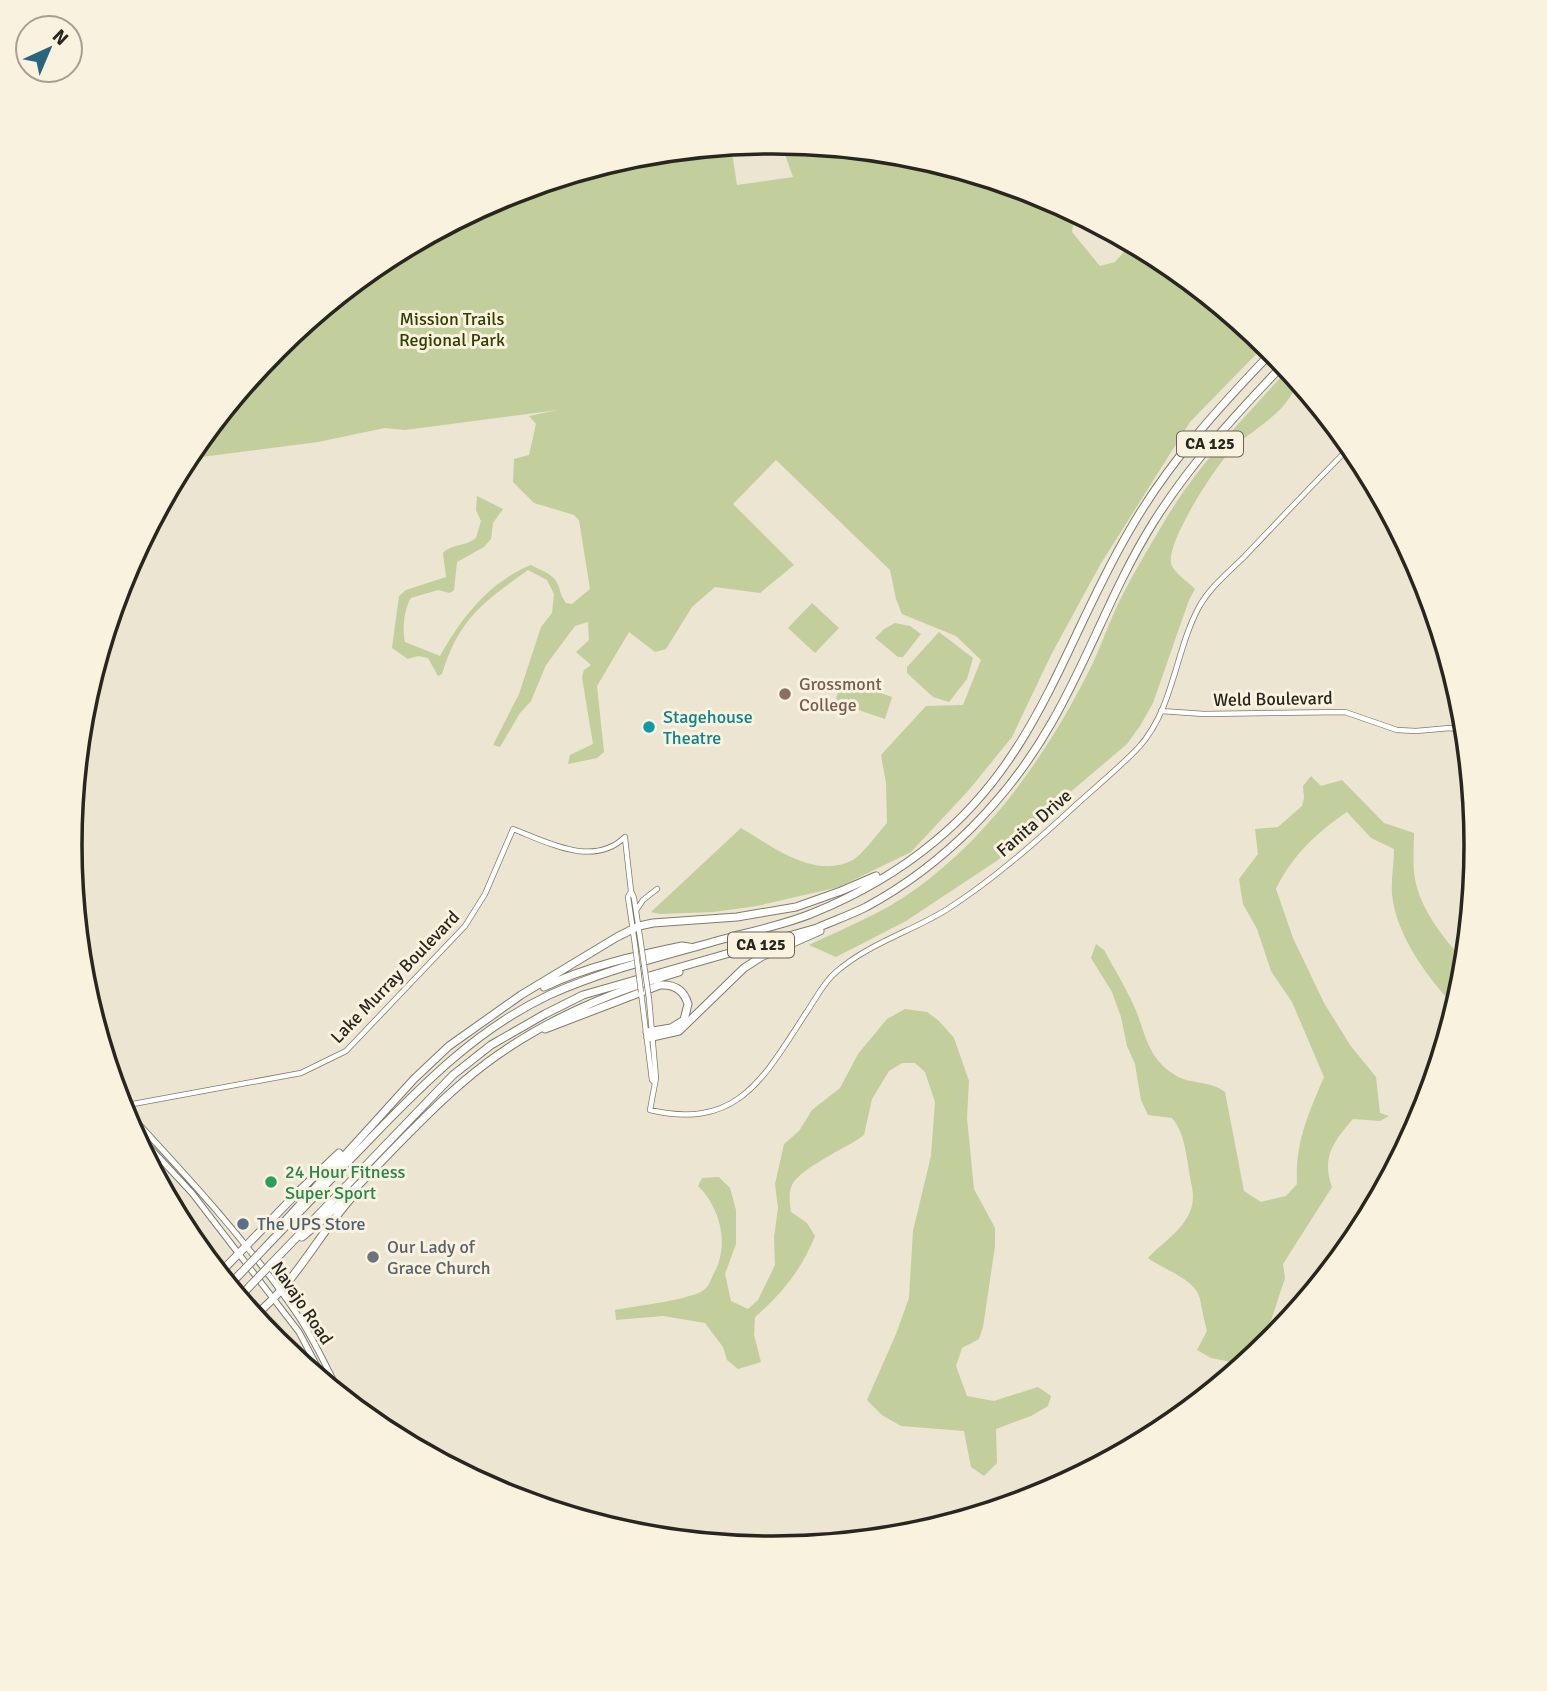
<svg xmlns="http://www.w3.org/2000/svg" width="1547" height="1691" viewBox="0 0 1547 1691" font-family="Signika,sans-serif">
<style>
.green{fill:#c2ce9c}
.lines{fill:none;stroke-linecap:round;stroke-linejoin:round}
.stream{stroke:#43b3b5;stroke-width:2}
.secondary-casing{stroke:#817b6a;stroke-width:6}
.primary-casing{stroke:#817b6a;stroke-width:7}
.motorway-casing{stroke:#817b6a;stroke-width:9}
.secondary{stroke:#fff;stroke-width:4.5}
.primary{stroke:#fff;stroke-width:5}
.motorway{stroke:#fff;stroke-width:7}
.secondary-bridge-casing{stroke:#817b6a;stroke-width:6;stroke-linecap:butt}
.motorway-bridge-casing{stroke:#817b6a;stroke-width:9;stroke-linecap:butt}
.secondary-bridge{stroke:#fff;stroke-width:4.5}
.motorway-bridge{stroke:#fff;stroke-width:7}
.education-dot{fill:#8d6e63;stroke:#f9f2de;stroke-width:2.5}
.culture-dot{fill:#0f9aa8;stroke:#f9f2de;stroke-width:2.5}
.leisure-dot{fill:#2e9e5b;stroke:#f9f2de;stroke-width:2.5}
.service-dot{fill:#5c6f8a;stroke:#f9f2de;stroke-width:2.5}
.worship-dot{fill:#6b7280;stroke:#f9f2de;stroke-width:2.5}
.labels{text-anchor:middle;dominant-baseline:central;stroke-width:6;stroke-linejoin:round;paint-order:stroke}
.shield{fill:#f9f2de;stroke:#676358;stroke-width:2}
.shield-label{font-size:16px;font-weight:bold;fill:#29261f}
.park-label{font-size:18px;fill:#343d02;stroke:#f9f2de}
.education-label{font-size:18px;fill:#785e54;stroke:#f9f2de;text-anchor:start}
.street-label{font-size:18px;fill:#29261f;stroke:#f9f2de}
.culture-label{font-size:18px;fill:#0d838f;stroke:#f9f2de;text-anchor:start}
.leisure-label{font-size:18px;fill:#27864d;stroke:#f9f2de;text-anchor:start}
.service-label{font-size:18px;fill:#4e5e75;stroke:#f9f2de;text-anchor:start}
.worship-label{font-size:18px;fill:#5b616d;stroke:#f9f2de;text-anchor:start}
.rim{fill:none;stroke:#29261f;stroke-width:3.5}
</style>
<rect width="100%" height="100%" fill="#ebe5d1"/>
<path class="green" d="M781 143 911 156 1043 196 1075 213 1072 232 1100 266 1115 262 1132 243 1165 261 1266 344 1190 422 1100 565 1051 655 1012 737 968 791 911 852 839 887 757 906 713 912 660 914 651 912 741 828C773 847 815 880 853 860 863 854 878 833 887 823L886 783 881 755 926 706 963 705 981 660 956 636 902 614 896 599 890 570 776 460 733 504 794 565 760 593 715 587 692 607 666 649 655 652 629 632 597 686 604 752 597 758 568 764 570 755 593 744 582 677 584 670 591 665 576 652 589 640 588 622 575 626 546 665 531 701 520 713 500 747 493 745 519 694 541 627 552 613 554 594 547 580 528 570C482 603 459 619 442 674L438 676 428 658 418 656 408 659 392 648 399 596 406 590 446 577 443 553C453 543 465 547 476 538L481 521 476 510 477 496 503 509 493 523 491 539 484 547 457 562 454 590 450 593 438 590 411 598C404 609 402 629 405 642L440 656C462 617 489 582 531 565 539 570 550 572 556 581 561 589 559 594 566 603L572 604 590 589 579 520 574 515 534 503 513 482 514 459 529 455 536 424 529 416 558 410 405 430 385 428 318 442 186 459 276 348 383 260 505 195 637 155 731 146 737 185 793 177Z
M1288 369 1298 380C1288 412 1259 425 1236 445 1219 460 1162 547 1172 566 1176 574 1188 582 1195 589L1189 600 1153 703 1140 726 1127 744 1068 794 998 860 906 921 836 957 809 945C844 928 881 914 913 891 990 836 1045 757 1088 673 1100 650 1108 624 1120 600 1134 572 1151 544 1167 517 1200 462 1246 416 1288 369Z
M812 603 839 628 815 653 788 628Z
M895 623 910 626 921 634 903 657H898L875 638 884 629Z
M939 632 973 658 967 679 949 702 933 697 907 673V667Z
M842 680 892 697 885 719 835 702Z
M1311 776 1321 786 1342 780 1384 823 1414 833C1414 845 1413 859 1414 872 1417 905 1443 939 1466 962L1463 983 1456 1008C1428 978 1396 936 1392 894 1391 879 1394 864 1394 849L1371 838 1347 812C1317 832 1291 857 1276 889L1293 938 1324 1003 1350 1045 1376 1077 1380 1113 1389 1116 1380 1121 1353 1119C1334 1141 1321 1157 1332 1187L1283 1264 1285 1278 1261 1351 1241 1364 1211 1358 1197 1350 1207 1331C1204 1320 1202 1309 1200 1299 1196 1279 1162 1269 1148 1258 1164 1241 1193 1224 1193 1197 1193 1187 1189 1175 1188 1164 1185 1147 1183 1131 1172 1118L1148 1115 1141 1100 1135 1064 1127 1046 1121 1017 1112 992 1091 958 1096 944 1104 950C1115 970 1128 991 1137 1013 1146 1038 1150 1060 1175 1075 1190 1085 1210 1080 1225 1092L1244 1191 1261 1202 1286 1196 1297 1184C1295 1142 1308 1115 1324 1077L1292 1002 1271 971 1257 929 1243 904 1239 879 1258 854 1255 829 1278 827 1302 806 1304 798 1303 786Z
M905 1009 927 1012 939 1021 954 1038 969 1081 967 1118 974 1189 995 1228V1246L983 1327 979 1339 962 1348 956 1366 967 1396 994 1401 1038 1387 1051 1396 1048 1406 1031 1416 996 1429 997 1463 984 1476 971 1467 964 1431 901 1426 882 1415 867 1400 896 1334 909 1298 913 1231 931 1156 935 1102 925 1072 915 1063H902L889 1071 872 1099 864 1135C847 1148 801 1167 792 1185 788 1193 790 1204 791 1212L807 1223 815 1236C802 1269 781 1295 755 1317L754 1335 761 1362 738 1369 727 1360 723 1347 705 1323 663 1316 616 1320 615 1310C634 1306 693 1300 705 1289 709 1286 711 1279 713 1275 730 1246 721 1208 698 1186L702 1178 719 1177 730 1188 736 1210V1244L725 1274 731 1301 748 1309 758 1300 775 1265 774 1237 778 1208 775 1184 784 1144 799 1131 812 1110 840 1088 858 1054 887 1019Z"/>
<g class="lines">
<path class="stream" d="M1330 436 1336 427"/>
<defs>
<path id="secondary" d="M1161 711 1204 714 1345 712 1397 730 1416 731 1450 728 1466 731
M625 838 631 891 634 898 641 944
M631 891 628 897 635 945
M637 909 643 900 657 889
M641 992 652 1080 654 1082
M649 999 656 1078 650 1110C740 1131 765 1075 808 1010 816 998 824 982 836 972 868 944 910 932 946 910 993 880 1036 842 1077 804 1098 785 1120 767 1139 747 1174 708 1175 651 1199 607 1210 587 1229 572 1245 556 1280 519 1315 482 1351 446
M122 1106 301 1073 346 1051 465 926 485 894 513 829C547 842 593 868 625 837"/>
<path id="primary" d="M120 1104C183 1172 247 1240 299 1317 316 1343 328 1371 342 1397
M128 1124 192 1193 299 1332 327 1385"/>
<path id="motorway" d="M544 987C588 966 634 956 682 946L689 947
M545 1029 660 985C674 984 684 990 688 1004L684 1020 671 1028 647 1032
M648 1038 679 1031 744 968 761 957 820 931
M285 1221 414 1079 449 1046 521 995 617 937 639 926 653 923 737 917 796 907 841 891 876 876
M302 1237C360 1190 406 1130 463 1082 525 1028 600 995 679 972
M260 1253C296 1215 332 1178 368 1141 423 1084 477 1029 549 995 609 968 675 953 738 935 763 929 789 923 813 913 855 896 899 871 934 842 1038 757 1064 643 1128 533 1167 464 1219 407 1273 351
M271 1264 453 1075 491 1045 545 1014 583 995 817 928C833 921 850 915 866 907 944 865 1009 798 1052 722 1089 658 1113 587 1153 523 1190 464 1236 414 1284 364
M219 1274 299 1191 339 1153
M229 1285 240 1274
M239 1298 250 1286
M254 1316C295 1284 318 1235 353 1196"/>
</defs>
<use href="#secondary" class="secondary-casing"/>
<use href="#primary" class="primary-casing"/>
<use href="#motorway" class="motorway-casing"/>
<use href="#secondary" class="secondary"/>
<use href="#primary" class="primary"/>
<use href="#motorway" class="motorway"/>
<defs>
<path id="secondary-bridge" d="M641 944 649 999
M635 945 641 992"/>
<path id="motorway-bridge" d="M240 1274 260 1253
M250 1286 271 1264"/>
</defs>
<use href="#secondary-bridge" class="secondary-bridge-casing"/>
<use href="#motorway-bridge" class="motorway-bridge-casing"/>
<use href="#secondary-bridge" class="secondary-bridge"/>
<use href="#motorway-bridge" class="motorway-bridge"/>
</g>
<circle class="education-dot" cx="785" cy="694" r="7"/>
<circle class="culture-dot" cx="649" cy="727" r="7"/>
<circle class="leisure-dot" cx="271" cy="1182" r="7"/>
<circle class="service-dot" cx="243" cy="1224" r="7"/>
<circle class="worship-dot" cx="373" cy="1257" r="7"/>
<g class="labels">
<g class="shield">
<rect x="1177" y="431.5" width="66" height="25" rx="5"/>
<rect x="728" y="932.5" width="66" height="25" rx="5"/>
</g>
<g class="shield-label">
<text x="1210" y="444">CA 125</text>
<text x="761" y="945">CA 125</text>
</g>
<g class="park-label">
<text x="452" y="319">Mission Trails<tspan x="452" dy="21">Regional Park</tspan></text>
</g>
<g class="education-label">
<text x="799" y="684">Grossmont<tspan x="799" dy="21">College</tspan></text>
</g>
<g class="street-label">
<text transform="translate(1273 699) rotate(-1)">Weld Boulevard</text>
<text transform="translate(1034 823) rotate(-41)">Fanita Drive</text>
<text transform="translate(395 977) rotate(-46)">Lake Murray Boulevard</text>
<text transform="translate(302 1303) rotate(56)">Navajo Road</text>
</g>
<g class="culture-label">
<text x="663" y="717">Stagehouse<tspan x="663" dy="21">Theatre</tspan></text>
</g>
<g class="leisure-label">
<text x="285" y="1172">24 Hour Fitness<tspan x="285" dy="21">Super Sport</tspan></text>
</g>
<g class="service-label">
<text x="257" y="1224">The UPS Store</text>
</g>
<g class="worship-label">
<text x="387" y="1247">Our Lady of<tspan x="387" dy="21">Grace Church</tspan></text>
</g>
</g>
<path d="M0 0H1547V1691H0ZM82 845a691 691 0 1 1 1382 0a691 691 0 1 1-1382 0Z" fill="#f9f2de" fill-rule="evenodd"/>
<path class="rim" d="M82 845a691 691 0 1 1 1382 0a691 691 0 1 1-1382 0Z"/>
<g transform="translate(49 49) rotate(44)"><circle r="33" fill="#f9f2de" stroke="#a6a092" stroke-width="2"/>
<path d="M0-5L12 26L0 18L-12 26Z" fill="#29667d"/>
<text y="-10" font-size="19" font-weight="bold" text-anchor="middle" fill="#29261f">N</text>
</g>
</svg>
